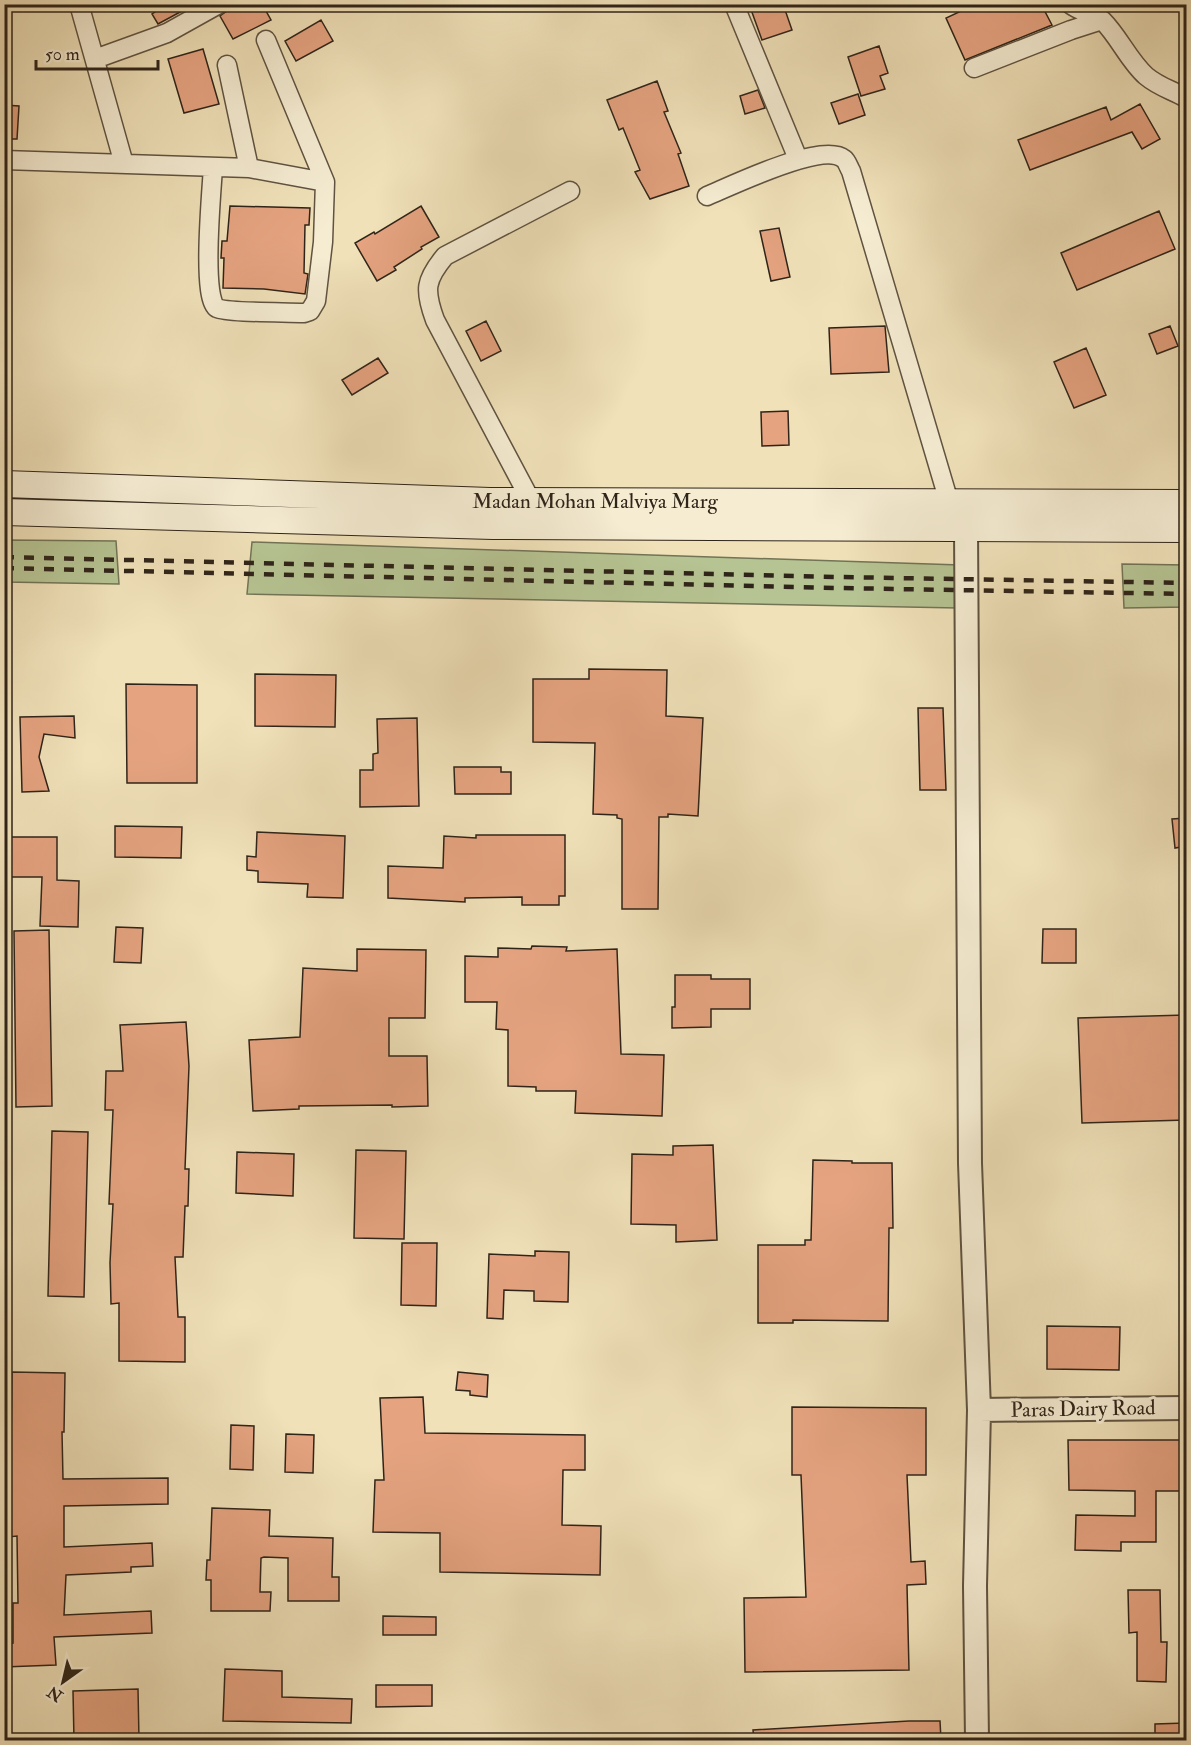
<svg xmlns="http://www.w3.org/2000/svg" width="1191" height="1745" viewBox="0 0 1191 1745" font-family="'IM FELL Double Pica',serif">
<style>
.green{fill:#b6c392;stroke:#727456;stroke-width:1.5}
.building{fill:#e5a380;stroke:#2f2419;stroke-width:1.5}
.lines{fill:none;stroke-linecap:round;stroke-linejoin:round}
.minor-casing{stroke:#5f5341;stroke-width:21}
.tertiary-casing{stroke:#5f5341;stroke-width:26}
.secondary-casing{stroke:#2f2419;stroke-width:28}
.minor{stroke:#f5ecd2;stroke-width:18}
.tertiary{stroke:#f5ecd2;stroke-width:22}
.secondary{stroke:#f5ecd2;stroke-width:26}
.rail{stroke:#2f2419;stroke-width:4.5;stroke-dasharray:10 10;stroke-linecap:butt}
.labels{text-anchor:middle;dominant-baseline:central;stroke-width:6;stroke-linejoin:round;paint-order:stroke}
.street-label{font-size:21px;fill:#2f2419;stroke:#f5ecd2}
</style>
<rect width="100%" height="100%" fill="#f0e1b9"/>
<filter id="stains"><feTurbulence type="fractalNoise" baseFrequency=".00333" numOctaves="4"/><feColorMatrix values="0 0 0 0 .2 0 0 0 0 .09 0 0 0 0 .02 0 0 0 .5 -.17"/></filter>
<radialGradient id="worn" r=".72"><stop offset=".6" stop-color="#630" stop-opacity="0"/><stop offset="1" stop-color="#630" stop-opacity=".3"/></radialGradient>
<path class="green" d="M5 540 116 541 119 584 5 582Z
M252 542 960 565 958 608 247 594Z
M1122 564 1186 565V607L1124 608Z"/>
<path class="building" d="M167 4H195L158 24 152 14Z
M230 4H262L271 20 233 39 220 16 228 10Z
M749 4H783L792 30 762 40Z
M976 4H1041L1052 25 965 60 946 18Z
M321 20 333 41 296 61 285 41Z
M879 46 888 73 880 76 885 89 861 96 848 57Z
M203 49 219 104 184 113 168 59Z
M657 81 668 111 664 112 681 153 678 154 689 186 650 199 635 172 640 170 623 128 619 130 607 100Z
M758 90 765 108 745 114 740 96Z
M858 94 865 115 839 124 831 103Z
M1140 104 1160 139 1142 149 1132 132 1030 170 1018 140 1106 107 1111 120Z
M4 105 19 106 17 139H4Z
M230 206 310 208 309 225H305L304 273 308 274 305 294 264 289 223 288 224 258H221L222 241H227Z
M421 206 439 237 421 247 422 249 394 267 396 270 377 281 355 243 374 232 375 234Z
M1159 211 1175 249 1077 290 1061 253Z
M779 228 790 277 771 281 760 231Z
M486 321 501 351 481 361 466 331Z
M885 326 889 372 831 374 829 328Z
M1170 326 1178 346 1157 354 1149 334Z
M1086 348 1106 395 1074 408 1054 362Z
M378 358 388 373 352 395 342 380Z
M788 411 789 445 762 446 761 412Z
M589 669 667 670 666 716 703 718 698 816 668 814V817H659L658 909H622V819L617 818V815L593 814 595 743 533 742V679H589Z
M255 674 336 675 335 727 255 726Z
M126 684 197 685V783H127Z
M918 708H943L946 790H920Z
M74 716 75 738 44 734 39 757 49 791 22 792 20 717Z
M417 718 419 806 360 807V770H373V754L378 753 377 719Z
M454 767H501V772H511V794H455Z
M1186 818V846L1175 848 1172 819Z
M115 826 182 827 181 858 115 857Z
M257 832 345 836 343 898 307 897 308 884 258 882V871L247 870V856L256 857Z
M476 835H565V896H559V905H522V897L465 898V902L388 898V866L443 868 444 836 476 838Z
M4 837H57V880L79 881 78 927 40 926 42 877H4Z
M116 927 143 928 141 963 114 962Z
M1043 929H1076V963H1042Z
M49 930 52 1106 16 1107 14 931Z
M532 946 567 947 566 951 617 949 621 1054 664 1055 662 1116 575 1113 576 1091H536V1087L508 1086V1030L496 1029 497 1002H465V956L498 957V948L531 949Z
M357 949 426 950 425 1018H389V1056H427L428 1106 392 1107V1105L299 1106V1109L253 1111 249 1040 300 1037 303 968 357 971Z
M675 975H711V979H750V1009H711V1027L672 1028V1007H675Z
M1186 1015V1120L1082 1123 1078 1018Z
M186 1022 189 1066 185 1169H189L188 1206H185L183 1257H175L178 1317H185V1362L119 1361V1303L111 1304 110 1263 113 1204H109L113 1110H105L106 1071H123L120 1025Z
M52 1131 88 1132 84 1297 48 1296Z
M713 1145 717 1240 676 1242V1225L631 1224 632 1154 673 1155V1146Z
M356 1150 406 1151 404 1239 354 1238Z
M237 1152 294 1154 293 1196 236 1193Z
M813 1160 852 1161V1163H892L893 1228H889L888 1321 793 1320V1323H758V1245H805V1240H811Z
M402 1243H437L436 1306 401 1305Z
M535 1251 569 1252 568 1302 534 1301V1291L504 1290 503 1319 487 1318 489 1254 535 1256Z
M1047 1326 1120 1327 1119 1370 1047 1369Z
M12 1372 65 1373 64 1432H62L63 1479 168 1478V1504L64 1506V1547L152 1543 153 1566 131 1567V1572L66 1575 64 1615 151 1611 152 1633 54 1637 56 1665 4 1667V1644L13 1643V1603H18L17 1536 8 1537 7 1495H10L8 1444H11Z
M458 1372 488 1375 487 1397 470 1395V1391L456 1390Z
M423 1397 425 1433 585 1435V1470H563L562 1525 601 1526 600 1575 440 1572V1533L373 1532 375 1480H384L380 1398Z
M792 1407 926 1408V1475H907L911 1562 925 1561 926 1584 907 1585 909 1670 745 1672 744 1598 806 1597 801 1475H792Z
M231 1425 254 1426 253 1470 230 1469Z
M286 1434 314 1435 313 1473 285 1472Z
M1068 1440H1186V1491H1156V1542H1121V1551L1075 1550 1076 1515 1135 1516V1491L1069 1490Z
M212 1508 270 1510 269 1536 333 1538 332 1577H339V1601H288V1558L264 1557 261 1558 260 1592H271L270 1611H211V1580H206L207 1560H210Z
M1128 1590H1160L1161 1642H1167L1166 1682 1137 1681V1632L1129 1633Z
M383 1616 436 1617V1635H383Z
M225 1669 282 1671V1697L352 1699 351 1723 223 1721Z
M376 1685H432V1706L376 1707Z
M138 1689 139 1740H74L73 1691Z
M909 1721H940L941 1740H754L753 1730Z
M1186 1723V1740H1155V1724Z"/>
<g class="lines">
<defs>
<path id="minor" d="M79 4 124 164
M734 4 798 159
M1070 4C1080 12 1093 13 1103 21 1119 37 1129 61 1146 76 1159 87 1172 90 1186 98
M95 59 167 33 219 4
M227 65 249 168
M974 68 1071 30 1102 20
M4 160 249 168 325 182
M213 167C212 187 201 299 217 308 228 313 288 312 304 313L310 311 316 301 323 242 325 182 266 40
M707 196C731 186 823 141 844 159 847 161 849 168 851 171L949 502
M531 501 435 320C424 290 425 280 445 256L570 191"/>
<path id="tertiary" d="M966 528 970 1163 979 1410 975 1586 977 1740
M979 1410 1186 1408"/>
<path id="secondary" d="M4 484 490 501 1186 503
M4 512 493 526 1186 529"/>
</defs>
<use href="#minor" class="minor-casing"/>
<use href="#tertiary" class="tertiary-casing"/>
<use href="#secondary" class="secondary-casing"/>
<use href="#minor" class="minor"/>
<use href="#tertiary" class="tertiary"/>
<use href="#secondary" class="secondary"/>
<path class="rail" d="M4 557 838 577 1186 583
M4 568 838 588 1186 594"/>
</g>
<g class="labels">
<g class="street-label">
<text x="595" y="501">Madan Mohan Malviya Marg</text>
<text transform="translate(1083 1409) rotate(-1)">Paras Dairy Road</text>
</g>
</g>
<rect width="1191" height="1745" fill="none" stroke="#f0e1b9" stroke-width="24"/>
<rect x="6" y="6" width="1179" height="1733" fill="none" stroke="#2f2419" stroke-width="3"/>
<rect x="12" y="12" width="1167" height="1721" fill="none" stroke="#2f2419" stroke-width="1.5"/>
<g transform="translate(63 1682) rotate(214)" stroke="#f5ecd2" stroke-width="4.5" paint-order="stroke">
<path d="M0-4.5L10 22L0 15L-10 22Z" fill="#2f2419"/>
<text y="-9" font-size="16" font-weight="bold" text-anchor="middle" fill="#2f2419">N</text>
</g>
<path d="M36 60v9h122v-9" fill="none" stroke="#2f2419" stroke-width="3"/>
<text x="45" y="60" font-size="18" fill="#2f2419" stroke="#f5ecd2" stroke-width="4.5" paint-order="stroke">50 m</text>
<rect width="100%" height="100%" filter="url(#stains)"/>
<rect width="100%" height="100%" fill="url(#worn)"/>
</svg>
